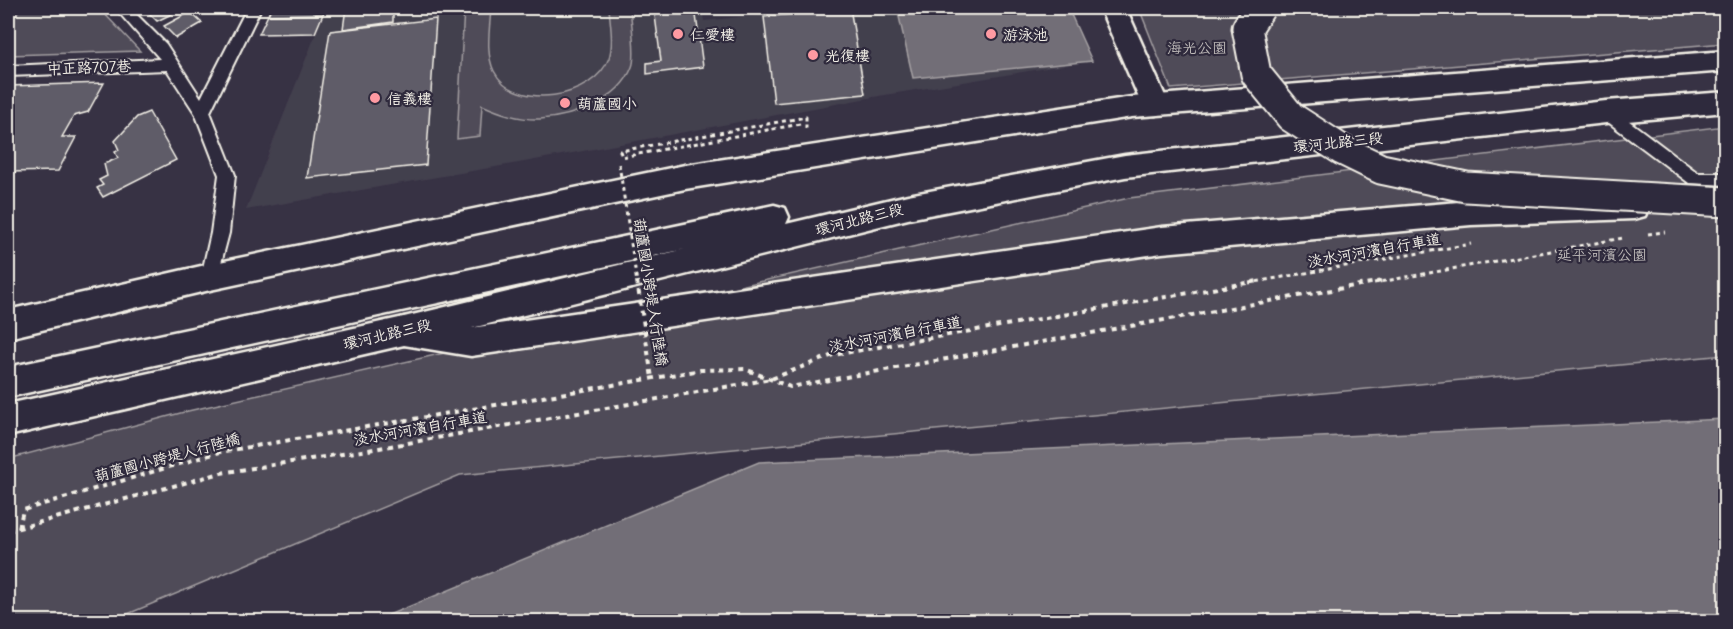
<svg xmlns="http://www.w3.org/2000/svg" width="1733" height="629" viewBox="0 0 1733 629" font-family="Delius,'LXGW WenKai TC',sans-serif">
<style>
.built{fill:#433f4e}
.green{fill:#504b59;stroke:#a29ea0;stroke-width:1.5}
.water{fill:#726e77;stroke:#a6a2a4;stroke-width:1.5}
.building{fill:#5f5c67;stroke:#f4f1e8;stroke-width:1.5}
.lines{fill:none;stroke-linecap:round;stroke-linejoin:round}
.lane-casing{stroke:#f4f1e8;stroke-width:4}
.street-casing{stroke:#f4f1e8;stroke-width:5}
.secondary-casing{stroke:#f4f1e8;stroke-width:5}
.highway-casing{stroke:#f4f1e8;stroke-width:5}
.path-far1{stroke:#f4f1e8;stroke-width:3;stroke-dasharray:4 4;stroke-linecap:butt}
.path{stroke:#f4f1e8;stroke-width:4;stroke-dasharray:5 5;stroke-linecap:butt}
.lane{fill:#2f2a3d;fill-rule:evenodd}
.street{fill:#2f2a3d;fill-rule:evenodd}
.secondary{fill:#2f2a3d;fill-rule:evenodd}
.highway{fill:#2f2a3d;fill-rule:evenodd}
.highway-bridge-casing{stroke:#f4f1e8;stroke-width:33;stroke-linecap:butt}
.path-bridge-far1{stroke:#f4f1e8;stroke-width:3;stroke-dasharray:4 4;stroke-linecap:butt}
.path-bridge{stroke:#f4f1e8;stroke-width:4;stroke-dasharray:5 5;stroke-linecap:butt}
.highway-bridge{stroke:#2f2a3d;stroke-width:29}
.poi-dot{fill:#ff9aa2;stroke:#2f2a3d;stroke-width:2}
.labels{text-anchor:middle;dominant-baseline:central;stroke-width:4.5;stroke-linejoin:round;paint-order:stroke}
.poi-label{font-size:15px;fill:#f4f1e8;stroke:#2f2a3d;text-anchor:start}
.park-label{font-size:15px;fill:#bbb7b6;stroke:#2f2a3d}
.street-label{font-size:15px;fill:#f4f1e8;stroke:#2f2a3d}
</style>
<rect width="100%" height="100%" fill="#373244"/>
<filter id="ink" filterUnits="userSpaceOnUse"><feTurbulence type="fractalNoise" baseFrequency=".0167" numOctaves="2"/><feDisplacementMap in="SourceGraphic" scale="12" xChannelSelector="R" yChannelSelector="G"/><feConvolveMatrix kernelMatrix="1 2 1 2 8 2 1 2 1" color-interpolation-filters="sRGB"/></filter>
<g filter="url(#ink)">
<path class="built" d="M326 8H702L704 21 822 8H1069L1089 61 879 96 524 162 246 210Z"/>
<path class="green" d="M20 8H99L140 51 8 55V27Z
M464 8H491C490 27 485 53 494 71 515 112 594 99 609 58 614 43 610 23 609 8H630C631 21 637 56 632 67 619 101 573 117 540 119 519 120 500 113 482 105L480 136 457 139Z
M1139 8H1725V43L1171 89Z
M1725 126V355L460 475 111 621 8 622V459L188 411 1129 198Z"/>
<path class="water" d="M897 8H1068L1092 61 913 78Z
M1725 419V621H374L759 462Z"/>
<path class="building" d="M144 8H184L157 21Z
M271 8H326L323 14 268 15Z
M346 8H411L412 11 393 13V22L343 29Z
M654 8H695L703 67 647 74V63L661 61Z
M850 8 865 94 774 103 764 17Z
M190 12 202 23 176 38 164 26Z
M323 14 315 33 259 34 268 15Z
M436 19 426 165 307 178 330 31Z
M104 83 88 112 74 116 62 137H76L58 171 8 172V86Z
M149 112 176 160 103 197 97 188 103 185 99 180 107 176 104 164 118 158 115 152 119 150 115 141 137 117Z"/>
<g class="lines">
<defs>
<path id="lane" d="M115 8H130L166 44 201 98 247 8H261L210 112 235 175 229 233 216 282 210 284 204 282 201 277 211 233 219 175 195 113 167 70 8 76V66L160 59Z
M1606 106 1612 108 1698 173H1726V185L1689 183 1600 116 1598 112 1600 108Z"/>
<path id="street" d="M1100 8H1126L1169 105 1165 112 1155 115 1145 112Z"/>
<path id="secondary" d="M1726 51V71L1132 117 685 189 210 290 8 338V310L210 264 685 165 1132 97Z
M1726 92V112L1606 123 1125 177 908 219 404 345 8 436V404L404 317 685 249 8 397V367L774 205 785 208 789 217 786 224 908 195 1125 155 1606 101Z"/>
<path id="highway" d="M1634 195 1645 198 1649 207 1645 216 1634 219 1471 225 1162 253 471 356 404 345 392 341 387 331 392 321 404 317 471 328 1162 227 1471 201Z"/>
</defs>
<use href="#lane" class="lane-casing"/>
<use href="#street" class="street-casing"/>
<use href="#secondary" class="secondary-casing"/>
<use href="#highway" class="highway-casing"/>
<path class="path-far1" d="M800 124 622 157 620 151 806 117V129
M1648 234 1665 232
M1249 283 1471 244
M1374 283 1623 238"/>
<path class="path" d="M19 528 23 510 220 452 701 370 745 369 790 387 1382 281
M8 531 221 473 368 450 771 379 833 355 1258 281"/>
<use href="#lane" class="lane"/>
<use href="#street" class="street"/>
<use href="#secondary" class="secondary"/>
<use href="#highway" class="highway"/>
<defs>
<path id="highway-bridge" d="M1260 8 1247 28 1256 74 1291 117 1342 150 1381 169 1466 187 1726 202"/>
</defs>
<use href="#highway-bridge" class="highway-bridge-casing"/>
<path class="path-bridge-far1" d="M619 164 637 283"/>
<path class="path-bridge" d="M637 281 652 378"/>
<use href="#highway-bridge" class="highway-bridge"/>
</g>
</g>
<g class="poi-dot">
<circle cx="678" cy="34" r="6"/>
<circle cx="991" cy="34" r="6"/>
<circle cx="813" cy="55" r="6"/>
<circle cx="375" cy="98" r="6"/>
<circle cx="565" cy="103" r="6"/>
</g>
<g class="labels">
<g class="poi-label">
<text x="690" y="34">仁愛樓</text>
<text x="1003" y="34">游泳池</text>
<text x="825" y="55">光復樓</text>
<text x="387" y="98">信義樓</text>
<text x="577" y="103">葫蘆國小</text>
</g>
<g class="park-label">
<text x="1197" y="47">海光公園</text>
<text x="1602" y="254">延平河濱公園</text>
</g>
<g class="street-label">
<text transform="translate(89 67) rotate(-2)">中正路707巷</text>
<text transform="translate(1338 142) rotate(-6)">環河北路三段</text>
<text transform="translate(859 219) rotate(-14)">環河北路三段</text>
<text transform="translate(1374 250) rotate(-10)">淡水河河濱自行車道</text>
<text transform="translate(651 292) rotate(81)">葫蘆國小跨堤人行陸橋</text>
<text transform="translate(387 334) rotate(-13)">環河北路三段</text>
<text transform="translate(895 334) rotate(-11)">淡水河河濱自行車道</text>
<text transform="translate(420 428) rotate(-10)">淡水河河濱自行車道</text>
<text transform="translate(167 457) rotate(-15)">葫蘆國小跨堤人行陸橋</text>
</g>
</g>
<rect width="1733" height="629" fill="none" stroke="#2f2a3d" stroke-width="30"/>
<rect x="15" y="15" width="1703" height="599" fill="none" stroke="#f4f1e8" stroke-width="2" filter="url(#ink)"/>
</svg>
